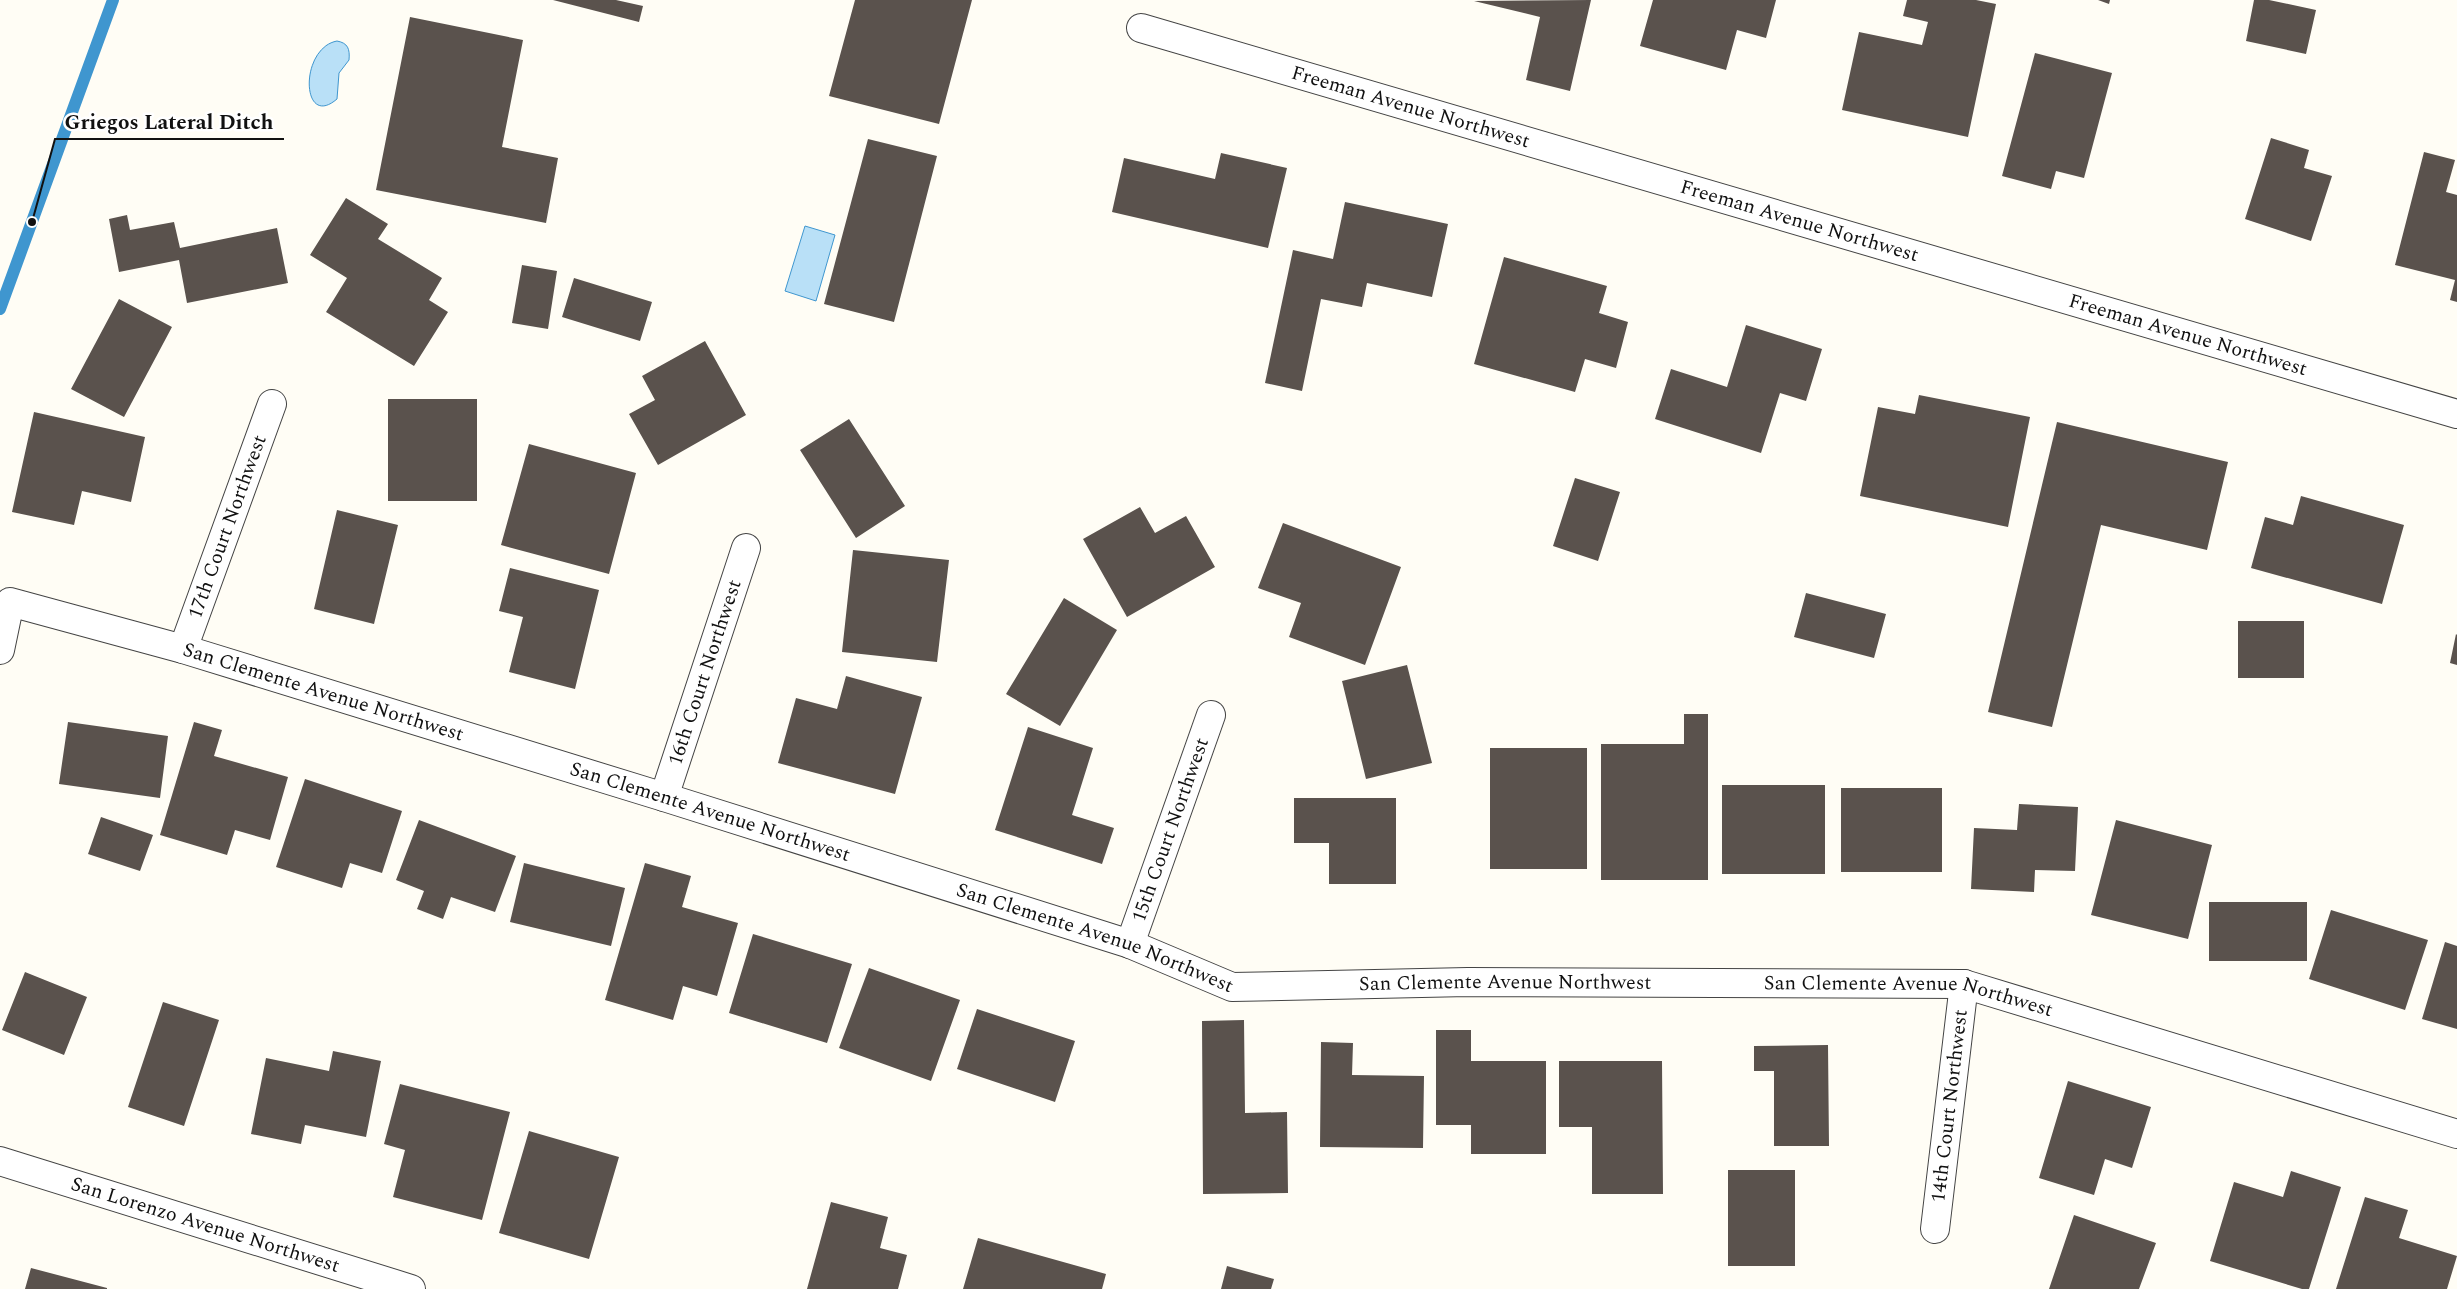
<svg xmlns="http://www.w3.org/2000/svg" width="2457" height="1289" viewBox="0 0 2457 1289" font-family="Spectral,serif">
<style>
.water{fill:#b9e0f7;stroke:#3f96cf}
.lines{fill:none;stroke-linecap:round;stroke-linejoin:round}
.stream{stroke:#3f96cf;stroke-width:12}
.building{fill:#5a524d}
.minor-casing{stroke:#444;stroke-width:30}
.minor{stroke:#fff;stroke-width:28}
.labels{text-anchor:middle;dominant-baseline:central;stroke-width:5;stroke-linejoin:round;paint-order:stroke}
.street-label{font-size:20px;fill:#111;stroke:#fff}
.leader{fill:none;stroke:#111;stroke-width:2}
.callout-dot{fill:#111;stroke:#fff;stroke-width:2}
.callout-label{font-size:21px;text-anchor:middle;font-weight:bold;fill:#111;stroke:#fff;stroke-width:5;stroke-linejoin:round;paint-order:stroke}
</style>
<rect width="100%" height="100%" fill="#fffdf5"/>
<path class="water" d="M337 41C348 43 350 49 349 60L339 73 337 99C301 130 299 48 337 41Z
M805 226 835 235 816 301 785 291Z"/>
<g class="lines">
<path class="stream" d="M0 309 113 0"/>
</g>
<path class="building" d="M553 0H616L643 6 639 22Z
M855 0H972L939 124 829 96Z
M1591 0 1570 91 1526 80 1540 17 1474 1Z
M1653 0H1776L1766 38 1737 30 1726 70 1640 46Z
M1907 0H1976L1996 4 1968 137 1842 110 1859 32 1922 45 1928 22 1903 16Z
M2098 0H2110L2109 4Z
M2254 0H2269L2316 10 2306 54 2246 41Z
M410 17 523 40 502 147 558 158 546 223 376 190Z
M2035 53 2112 73 2084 178 2056 171 2051 189 2002 176Z
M2271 138 2309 150 2304 168 2332 176 2311 241 2245 219Z
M868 139 937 156 894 322 824 304Z
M2424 152 2455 160 2446 192 2457 195V302L2450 300 2455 280 2395 265Z
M1221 153 1287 168 1268 248 1112 212 1124 158 1215 179Z
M346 198 388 224 378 239 442 278 429 300 448 312 414 366 326 312 347 278 310 255Z
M1345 202 1448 224 1432 297 1367 283 1362 307 1321 299 1302 391 1265 383 1293 250 1333 259Z
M127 215 130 230 174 222 180 248 277 228 288 283 187 303 179 260 119 272 109 219Z
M1504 257 1607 286 1599 313 1628 322 1616 368 1585 359 1575 392 1474 364Z
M522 265 557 271 548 329 512 323Z
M574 278 652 302 640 341 562 317Z
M119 299 172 327 124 417 71 389Z
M1746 325 1822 349 1806 401 1780 393 1761 453 1655 419 1671 369 1727 387Z
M705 341 746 415 658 465 629 414 655 400 642 376Z
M1919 395 2030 417 2008 527 1860 496 1878 407 1915 414Z
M388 399H477V501H388Z
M34 412 145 437 131 502 82 491 74 525 12 512Z
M849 419 905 506 856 538 800 450Z
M2057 422 2228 462 2207 550 2101 525 2052 727 1988 712Z
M529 444 636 473 609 574 501 545Z
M1575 478 1620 492 1598 561 1553 546Z
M2301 496 2404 525 2382 604 2251 568 2265 517 2293 525Z
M1140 507 1155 533 1186 516 1215 567 1127 617 1083 539Z
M337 510 398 525 374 624 314 609Z
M1283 523 1401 567 1365 665 1289 637 1301 603 1258 588Z
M853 550 949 560 937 662 842 652Z
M510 568 599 590 575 689 509 672 523 617 499 611Z
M1806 593 1886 614 1874 658 1794 637Z
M1064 598 1117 630 1060 726 1006 694Z
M2238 621H2304V678H2238Z
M2456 634 2457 635V665L2450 663Z
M1407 665 1432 763 1366 779 1342 681Z
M846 676 922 697 895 794 778 763 796 698 837 709Z
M1684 714H1708V880H1601V744H1684Z
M68 722 168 736 160 798 59 784Z
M194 722 222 730 214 756 288 777 270 840 235 830 227 855 160 835Z
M1028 727 1093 748 1072 815 1114 828 1102 864 995 830Z
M1490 748H1587V869H1490Z
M305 779 402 811 382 873 350 863 342 888 276 867Z
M1722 785H1825V874H1722Z
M1841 788H1942V872H1841Z
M1294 798H1396V884H1329V843H1294Z
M2019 804 2078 807 2075 871 2035 870 2034 892 1971 889 1974 828 2017 830Z
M101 817 153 835 140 871 88 854Z
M419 820 516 856 495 912 451 897 443 919 417 909 424 891 396 880Z
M2116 820 2212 845 2188 939 2091 915Z
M524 863 625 888 611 946 510 922Z
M645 863 691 876 682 907 738 923 717 996 683 986 673 1020 605 1000Z
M2209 902H2307V961H2209Z
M2331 910 2428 940 2405 1010 2309 979Z
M753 934 852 964 827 1043 729 1013Z
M2445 942 2457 946V1029L2422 1019Z
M869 968 960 1000 931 1081 839 1048Z
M25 972 87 997 64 1055 2 1030Z
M163 1002 219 1020 184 1126 128 1107Z
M977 1009 1075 1041 1055 1102 957 1069Z
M1244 1020 1245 1113 1287 1112 1288 1193 1203 1194 1202 1021Z
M1436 1030H1471V1061H1546V1154H1471V1125H1436Z
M1321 1042 1353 1043 1352 1075 1424 1076 1423 1148 1320 1147Z
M1828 1045 1829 1146H1774V1071H1754V1046Z
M333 1051 381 1061 366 1137 305 1125 301 1144 251 1134 266 1058 329 1071Z
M1559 1061H1662L1663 1194H1592V1127H1559Z
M2068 1081 2151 1107 2132 1168 2105 1159 2094 1195 2039 1178Z
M400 1084 510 1112 482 1220 393 1197 405 1150 384 1144Z
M529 1131 619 1157 589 1259 499 1233Z
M1728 1170H1795V1266H1728Z
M2291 1171 2341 1187 2309 1289H2302L2210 1261 2234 1182 2283 1197Z
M2365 1197 2408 1210 2399 1238 2457 1256 2447 1289H2336Z
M831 1202 888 1217 880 1248 907 1255 898 1289H807Z
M2074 1215 2156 1243 2139 1289H2049Z
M978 1238 1106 1274 1102 1289H963Z
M1227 1266 1274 1279 1271 1289H1221Z
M31 1268 107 1288V1289H25Z"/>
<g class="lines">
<defs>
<g id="minor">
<path id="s1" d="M1141 28 2457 414"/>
<path id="s2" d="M183 649 272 404"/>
<path id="s3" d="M0 650 10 602 183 649 664 797 1130 944 1232 987 1468 982 1964 984 2457 1134"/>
<path id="s4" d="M664 797 746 548"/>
<path id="s5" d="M1130 944 1211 715"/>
<path id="s6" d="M0 1161 411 1289"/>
<path id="s7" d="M1935 1229 1964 984"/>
</g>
</defs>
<use href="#minor" class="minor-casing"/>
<use href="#minor" class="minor"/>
</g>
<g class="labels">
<g class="street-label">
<text stroke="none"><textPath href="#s1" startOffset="281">Freeman Avenue Northwest</textPath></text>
<text stroke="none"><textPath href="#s1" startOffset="686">Freeman Avenue Northwest</textPath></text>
<text stroke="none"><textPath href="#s1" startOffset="1091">Freeman Avenue Northwest</textPath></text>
<text stroke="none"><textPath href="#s2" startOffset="130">17th Court Northwest</textPath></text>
<text stroke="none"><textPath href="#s4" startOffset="131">16th Court Northwest</textPath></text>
<text stroke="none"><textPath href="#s3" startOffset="375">San Clemente Avenue Northwest</textPath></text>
<text stroke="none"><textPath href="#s3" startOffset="780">San Clemente Avenue Northwest</textPath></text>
<text stroke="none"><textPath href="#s5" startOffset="121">15th Court Northwest</textPath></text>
<text stroke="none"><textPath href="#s3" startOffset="1185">San Clemente Avenue Northwest</textPath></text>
<text stroke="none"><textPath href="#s3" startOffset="1604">San Clemente Avenue Northwest</textPath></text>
<text stroke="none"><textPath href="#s3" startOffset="2009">San Clemente Avenue Northwest</textPath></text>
<text stroke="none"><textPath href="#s7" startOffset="124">14th Court Northwest</textPath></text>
<text stroke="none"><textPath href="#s6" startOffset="215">San Lorenzo Avenue Northwest</textPath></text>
</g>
</g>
<path class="leader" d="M32 222L55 139H284"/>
<circle class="callout-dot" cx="32" cy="222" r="5"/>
<g class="callout-label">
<text x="169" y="129">Griegos Lateral Ditch</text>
</g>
</svg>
